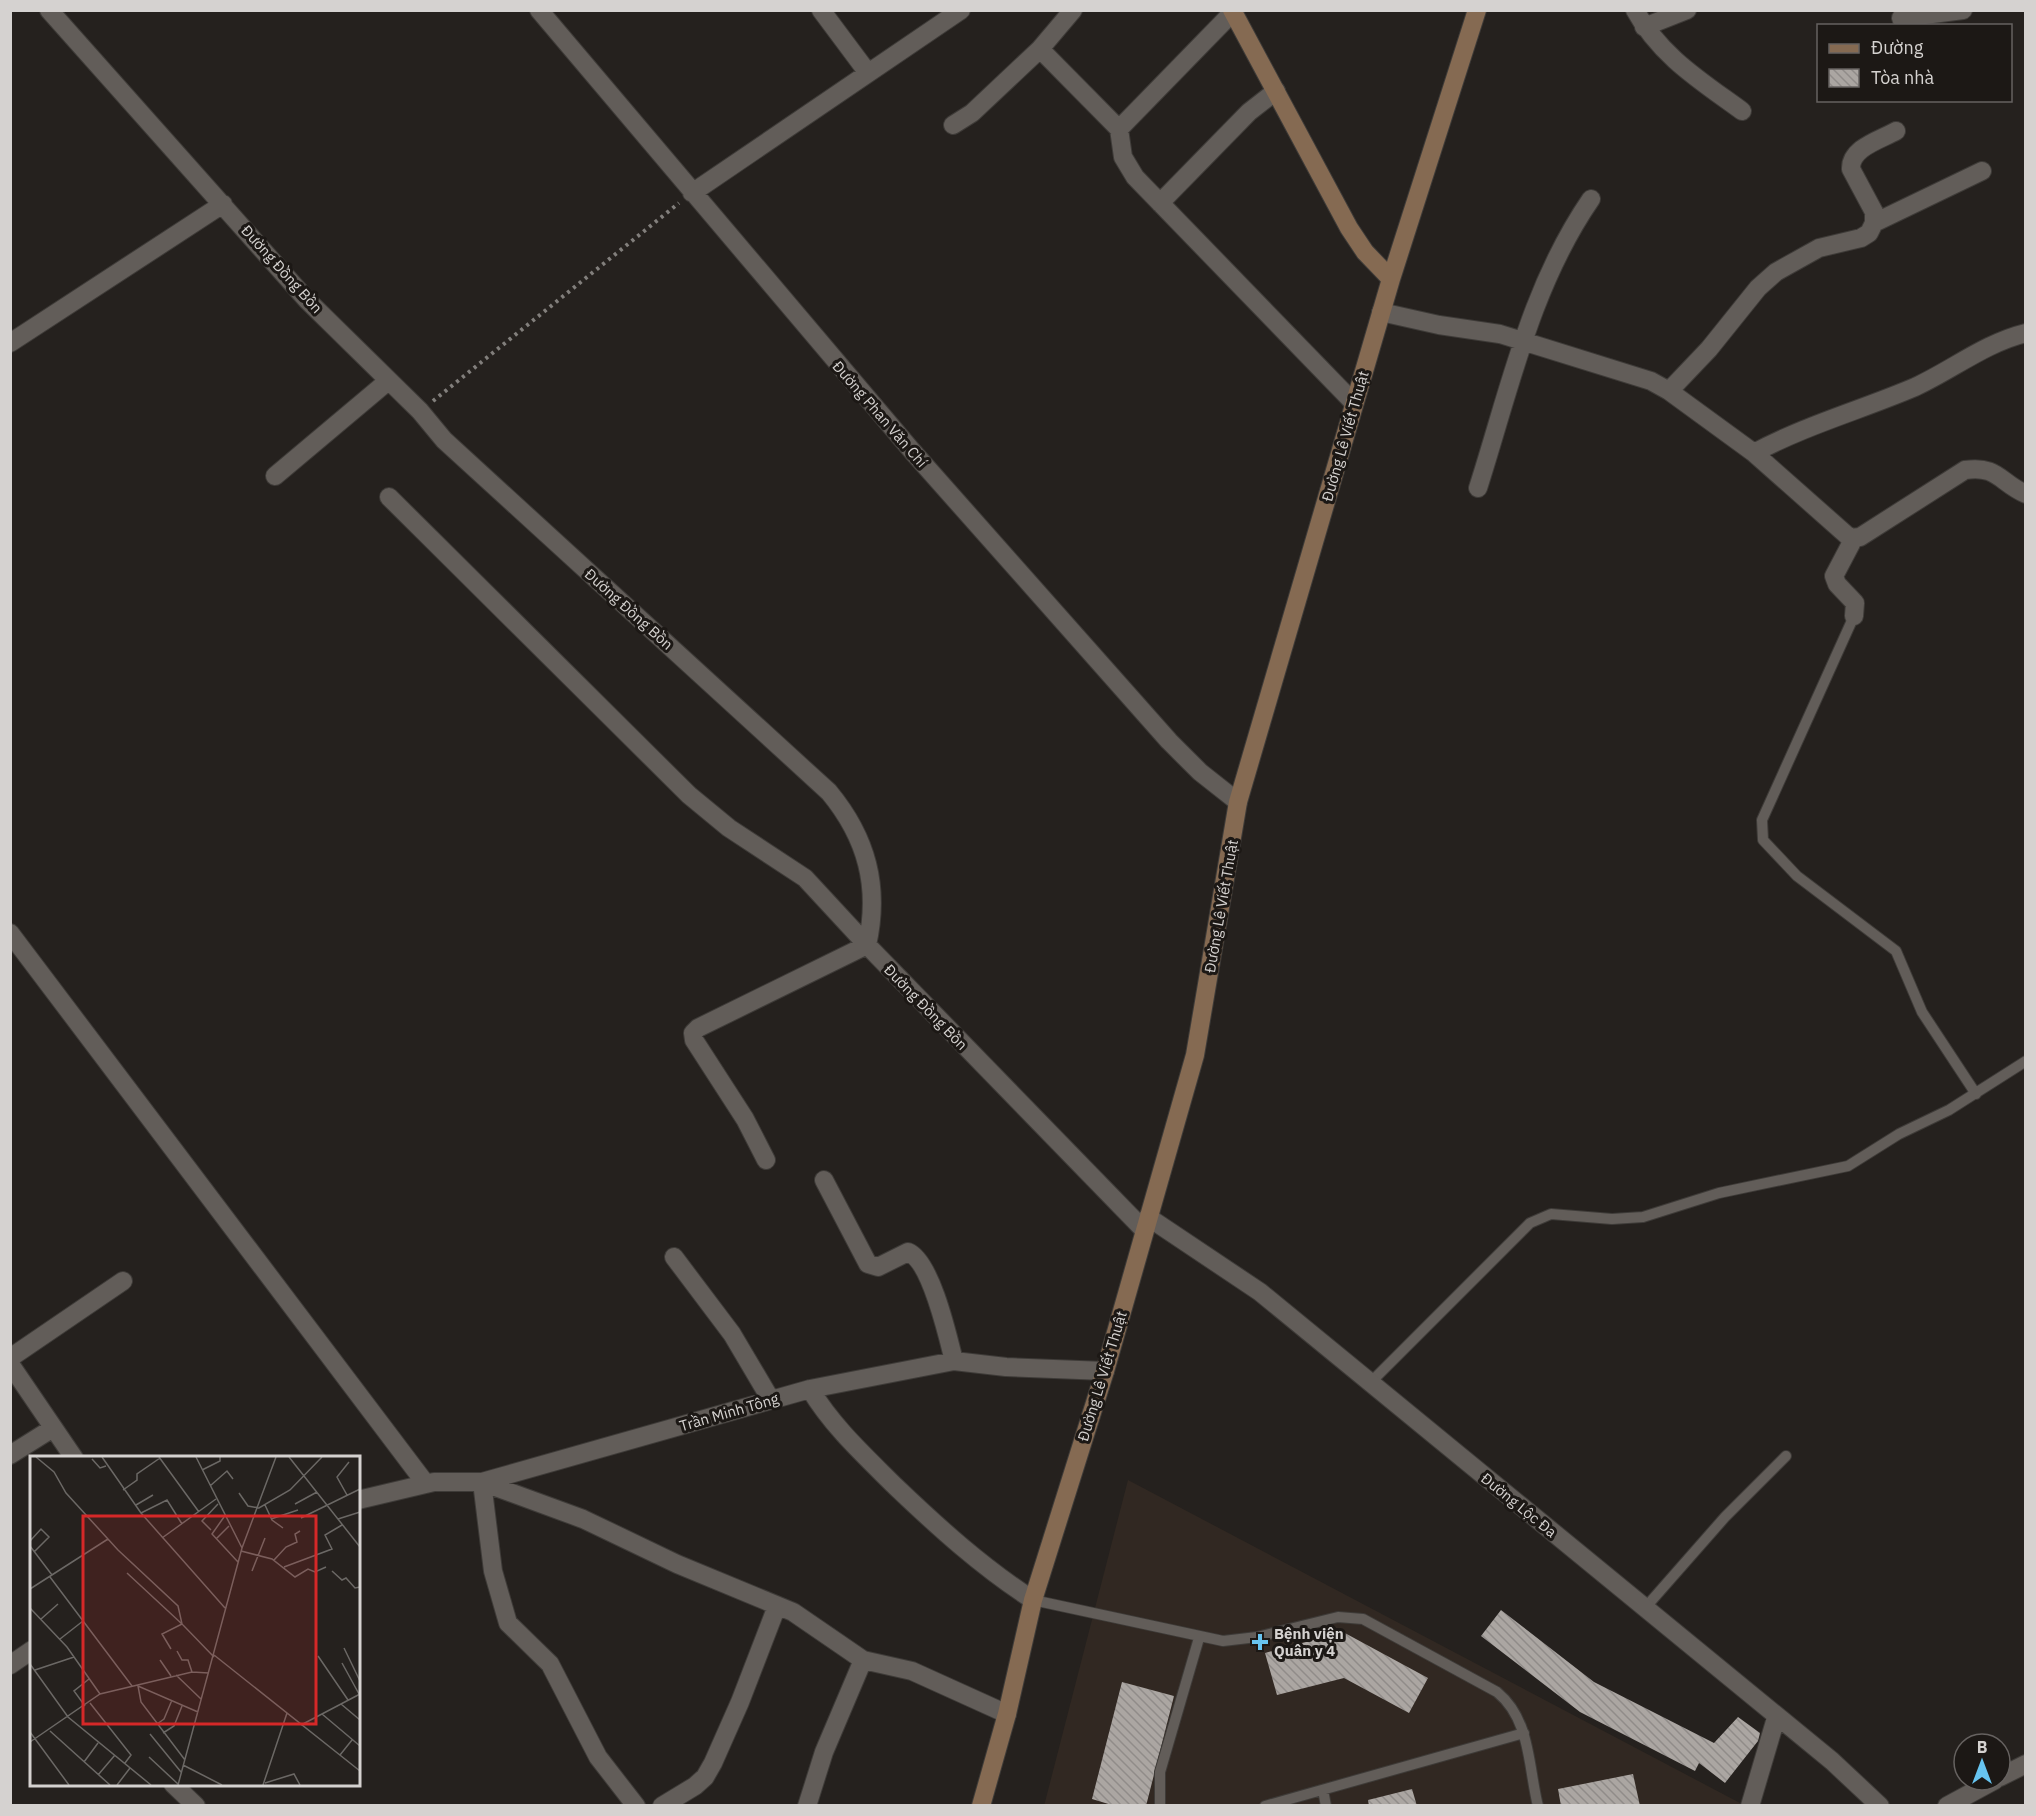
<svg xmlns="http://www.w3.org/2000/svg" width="2036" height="1816" viewBox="0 0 2036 1816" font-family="'IBM Plex Sans',sans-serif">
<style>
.built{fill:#312822}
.building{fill:url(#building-back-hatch)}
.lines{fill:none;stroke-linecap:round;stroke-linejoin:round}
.lane-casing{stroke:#3e3b38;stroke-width:12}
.street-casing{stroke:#3e3b38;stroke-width:20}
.secondary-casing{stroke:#3e3b38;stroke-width:20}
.path{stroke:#827f7c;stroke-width:4;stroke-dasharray:3 4.5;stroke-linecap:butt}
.lane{stroke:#625d59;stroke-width:10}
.street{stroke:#625d59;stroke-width:18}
.secondary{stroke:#856a52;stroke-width:18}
.poi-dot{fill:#67c4f0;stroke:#1c1815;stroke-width:2}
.labels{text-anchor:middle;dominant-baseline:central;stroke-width:6;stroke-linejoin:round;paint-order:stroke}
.street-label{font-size:15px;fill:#d5d2d0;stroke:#1c1815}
.poi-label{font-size:15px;font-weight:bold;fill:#d5d2d0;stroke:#1c1815;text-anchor:start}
.inset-road{fill:none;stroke:#6b6865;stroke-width:1.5}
.view{fill:#d62828;fill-opacity:0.15;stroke:#d62828;stroke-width:3}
.inset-edge{fill:none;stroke:#d5d2d0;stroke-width:3}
</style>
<defs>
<pattern id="building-back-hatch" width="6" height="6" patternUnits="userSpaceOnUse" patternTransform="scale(1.5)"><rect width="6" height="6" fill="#aba6a2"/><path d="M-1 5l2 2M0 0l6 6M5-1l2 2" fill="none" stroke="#908c89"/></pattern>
</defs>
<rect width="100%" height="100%" fill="#25211e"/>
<path class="built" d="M1128 1480 1740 1803V1806H1044Z"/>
<path class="building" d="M1501 1610 1594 1682 1714 1743 1738 1717 1760 1733 1758 1741 1725 1783 1699 1763 1695 1771 1580 1712 1481 1636Z
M1343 1632 1428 1678 1409 1713 1344 1678 1277 1695 1265 1653Z
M1122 1682 1174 1696 1146 1806H1115L1092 1799Z
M1633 1774 1640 1806H1561L1558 1789Z
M1412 1789 1417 1806H1369L1368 1800Z"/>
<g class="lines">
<defs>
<path id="lane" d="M1854 616 1762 820 1763 840 1797 876 1896 951 1922 1012 1976 1094
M1370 1383 1530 1223 1551 1214 1612 1219 1643 1217 1719 1193 1848 1166 1899 1134 1949 1110 2026 1061
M1033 1600 1223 1641 1257 1637 1338 1617 1363 1619 1497 1692C1531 1720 1528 1766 1538 1806
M1645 1608 1725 1517 1786 1456
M1323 1790 1326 1806
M1160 1806V1772L1199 1638
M1265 1806 1524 1733"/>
<path id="street" d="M49 10 307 300 420 411 444 440 829 792C867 838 880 887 867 945L1144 1230
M539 10 913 452 1169 741 1200 772 1238 802
M821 10 868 73
M1073 10 1040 49 1119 129
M1635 10C1660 56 1701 81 1742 111
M1233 12 1119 129 1123 157 1135 177 1354 403
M1901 18 1963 10
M1644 27 1687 10
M953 125 972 113 1040 49
M692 193 961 10
M1160 203 1249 112 1276 91
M1874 223 1982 171
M1381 312 1439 325 1500 334 1651 381 1669 391 1754 453 1850 538 1860 537 1965 470C1998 465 2000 483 2026 494
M10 343 223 204
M1669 391 1709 349 1758 288 1776 272 1819 248 1861 238 1869 233 1874 223V212L1851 169C1850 148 1880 140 1896 131
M1754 453C1806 425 1861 410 1915 387 1952 370 1985 343 2026 333
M275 476 388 381
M1478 488C1510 388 1531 286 1591 199
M389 497 689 795 729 828 805 878 867 945 698 1028 693 1033 694 1040 745 1119 766 1160
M1854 616 1855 603 1837 584 1834 576 1854 538
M10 933 426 1484
M824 1180 868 1264 878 1267 908 1252C931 1261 948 1337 954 1361
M1148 1217 1260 1292 1832 1761 1880 1806
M674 1257 732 1334 771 1400
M10 1358 123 1281
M10 1364 74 1458
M810 1389C833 1427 864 1455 895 1486 939 1528 982 1567 1033 1600
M10 1455 53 1428
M358 1500 434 1482H482L810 1389 954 1361 1006 1367 1105 1371
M10 1665 32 1650
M2000 1777 2026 1764
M173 1784 196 1806
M636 1806 598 1757 550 1664 508 1623 493 1571 482 1482 583 1519 677 1564 793 1612 863 1660 912 1671 1007 1714
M662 1806 695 1786 705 1777 713 1763 740 1702 777 1606
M807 1806 824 1752 863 1660
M1750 1806 1776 1718
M1947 1806 1995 1780"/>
<path id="secondary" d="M1232 10 1349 228 1365 252 1391 279
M981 1806 1007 1714 1033 1600 1105 1371 1195 1055 1238 802 1391 279 1477 10"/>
</defs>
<use href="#lane" class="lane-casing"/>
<use href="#street" class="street-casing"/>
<use href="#secondary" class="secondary-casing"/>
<path class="path" d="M433 401 679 203"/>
<use href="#lane" class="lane"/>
<use href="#street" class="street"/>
<use href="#secondary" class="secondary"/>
</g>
<path class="poi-dot" d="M1257 1633h6v6h6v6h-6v6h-6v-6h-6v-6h6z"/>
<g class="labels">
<g class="street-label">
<text transform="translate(282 269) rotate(48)">Đường Đồng Bồn</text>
<text transform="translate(880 414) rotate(49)">Đường Phan Văn Chí</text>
<text transform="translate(1345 436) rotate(-74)">Đường Lê Viết Thuật</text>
<text transform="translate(629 609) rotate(42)">Đường Đồng Bồn</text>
<text transform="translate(1221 906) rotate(-80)">Đường Lê Viết Thuật</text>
<text transform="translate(926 1007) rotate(46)">Đường Đồng Bồn</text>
<text transform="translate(1102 1376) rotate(-73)">Đường Lê Viết Thuật</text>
<text transform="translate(729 1412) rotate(-16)">Trần Minh Tông</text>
<text transform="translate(1519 1505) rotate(39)">Đường Lộc Đa</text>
</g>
<g class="poi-label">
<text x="1274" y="1633">Bệnh viện<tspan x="1274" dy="17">Quân y 4</tspan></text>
</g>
</g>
<g transform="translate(30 1456)">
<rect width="330" height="330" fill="#25211e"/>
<path class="inset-road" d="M6 1 24 16 36 37 88 94 148 150 152 168 184 201M72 1 111 57 195 152M129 1 169 56M166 1 212 92M259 1 330 91M62 3 70 12 76 10M172 14 190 5V1M180 30 197 15 203 23M93 34 107 24V18L130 2M209 37 218 50 229 52 260 34 292 1M317 39 307 21 319 6M265 48 287 36M106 49 123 39M235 49 242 64 253 72M111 57 137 44 152 68M194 61 182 78 208 106M271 62 330 33M241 63 268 54M308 63 330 56M181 74 172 65 188 48M132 82 186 43M186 83 199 70M0 85 11 73 19 81 4 96M0 90 22 119M211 95 242 103 265 121 278 113 285 116 296 111M244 104 256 91 267 86 265 78 270 75M254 111 302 93 295 79 312 69M222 115 235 82M302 115 312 124 316 122 325 132 330 131M97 117 152 168 132 178 141 193M20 121 102 230M0 133 78 83M0 152 37 191 70 238M11 163 28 148M30 183 53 165M314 192 330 225M147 195 152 204H158L162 216M184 199 330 315M288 200 318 244M130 204 141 220M312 207 329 238M0 208 38 261 121 329M5 214 44 201M146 219 171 243M60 247 101 299 95 307M311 248 330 264M55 250 44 235 59 223M292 258 330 290M127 268 134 263 142 244M271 269 330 238M20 275 80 329M0 276 39 329M133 277 144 270 152 250M120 278 151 316M0 286 70 238 162 216 179 217M310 299 322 284M119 301 148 328M155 304 111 246 108 230 168 256M54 306 68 287M153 309 192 329M68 319 85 299M235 327 264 318 270 329M87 329 100 312M148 329 212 92 246 1M233 329 257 257"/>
<path class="view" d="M53 60H286V268H53Z"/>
<rect width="330" height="330" class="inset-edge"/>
</g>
<rect width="2036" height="1816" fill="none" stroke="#d5d2d0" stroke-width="24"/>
<rect x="1817" y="24" width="195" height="78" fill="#1c1815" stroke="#666260" stroke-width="1.5"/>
<rect x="1829" y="44" width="30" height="9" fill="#856a52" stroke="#666260" stroke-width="1.5"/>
<text x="1871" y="54" font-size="18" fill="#d5d2d0">Đường</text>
<rect x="1829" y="69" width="30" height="18" fill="url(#building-back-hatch)" stroke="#666260" stroke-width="1.5"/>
<text x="1871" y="84" font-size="18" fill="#d5d2d0">Tòa nhà</text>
<g transform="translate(1982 1762)"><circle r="28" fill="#1c1815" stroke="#666260" stroke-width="1.5"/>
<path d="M0-4.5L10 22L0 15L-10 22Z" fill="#67c4f0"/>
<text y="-9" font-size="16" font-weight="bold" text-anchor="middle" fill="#d5d2d0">B</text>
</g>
</svg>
